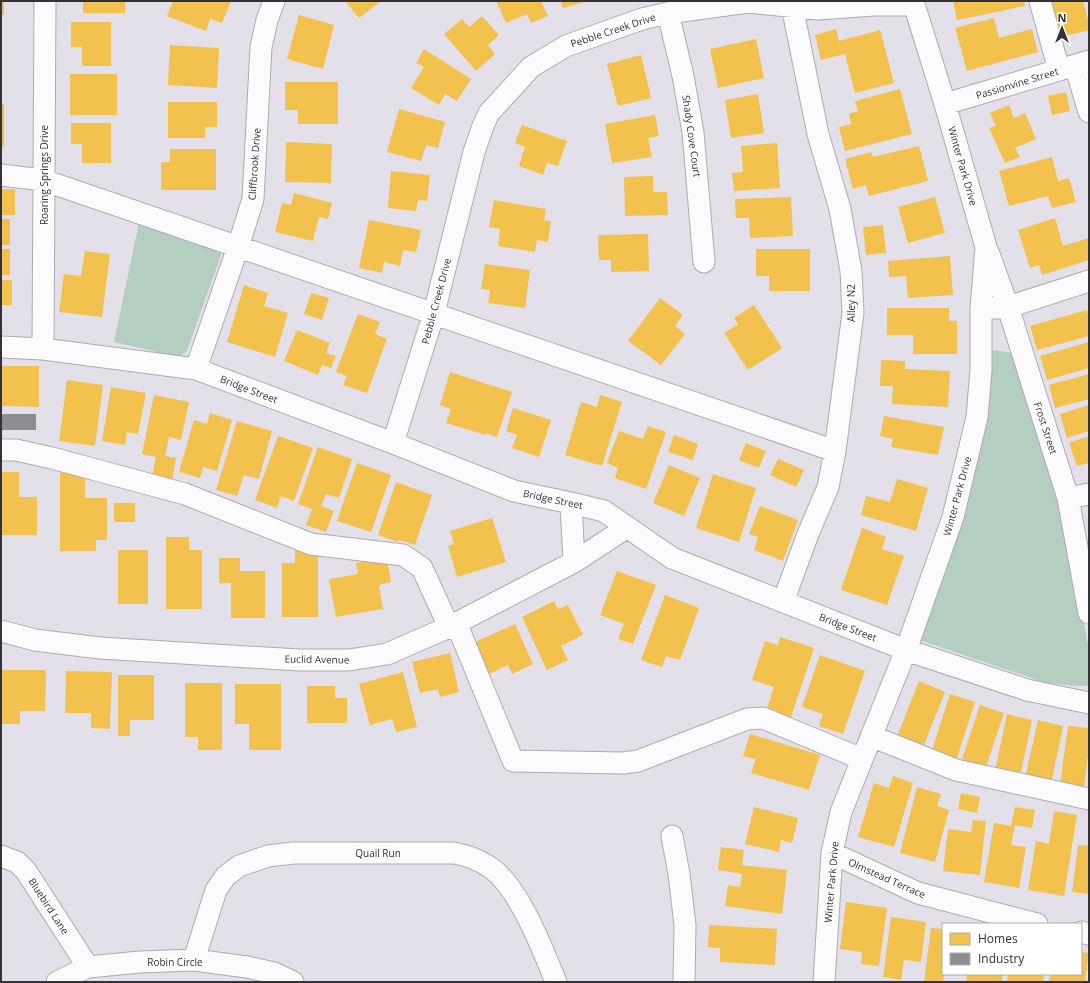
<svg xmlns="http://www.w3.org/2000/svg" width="1090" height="983" viewBox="0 0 1090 983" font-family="'Open Sans',sans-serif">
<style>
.green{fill:#b4cebf}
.homes{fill:#f2c14e}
.industry{fill:#8d8d92}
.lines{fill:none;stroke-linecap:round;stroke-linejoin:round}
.minor-casing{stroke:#aeaab1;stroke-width:23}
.minor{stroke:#fbfafc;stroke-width:21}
.labels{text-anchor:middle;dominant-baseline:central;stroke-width:4;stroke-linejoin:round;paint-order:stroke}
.street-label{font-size:10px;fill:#343137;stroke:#fff}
</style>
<rect width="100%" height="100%" fill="#e4e0e9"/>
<path class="green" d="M140 218 220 249 221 255 187 351 179 357 114 342Z
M994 350 1013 353 1052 474 1079 595 1089 651V686H1075L1043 682 919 640 990 353Z"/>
<path class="homes" d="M1 1H4V15H1Z
M83 1H125V13H83Z
M173 1H231L222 23 210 19 206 31 167 16Z
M345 1H381L359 18Z
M496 1H541L548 16 531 23 527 14 506 23Z
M561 1H588L563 8Z
M953 1H1024L1025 6 957 20Z
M1047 1H1083L1089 23V30L1057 38Z
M299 15 334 25 323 69 287 59Z
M482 16 499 35 488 45 495 54 476 71 444 34 462 19 469 27Z
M994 18 999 38 1032 29 1038 52 967 71 955 28Z
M71 22H111V66H82V47H71Z
M836 29 839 41 880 30 894 83 855 93 845 54 821 60 815 35Z
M756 39 764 78 718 88 710 49Z
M170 45 219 48 217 88 168 85Z
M424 49 471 79 457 101 445 94 439 105 411 88 424 67 416 63Z
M641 55 651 98 618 106 607 64Z
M70 74H117V115H70Z
M285 82H338V124H298V110H285Z
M900 89 912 134 845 151 839 127 851 124 849 114 858 111 855 101Z
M1066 92 1070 111 1052 115 1048 96Z
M758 94 764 133 731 138 725 100Z
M168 102H217V127H205V138H168Z
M1 104H4V147H1Z
M1009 105 1014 118 1025 113 1036 139 1015 148 1020 157 1005 163 989 128 996 126 990 113Z
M399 109 445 122 438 148 426 145 421 161 387 152Z
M655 115 659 136 648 138 652 157 612 163 605 124Z
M71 123H111V163H82V144H71Z
M522 125 567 141 558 166 547 163 543 175 519 166 525 147 515 143Z
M286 142 332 144 331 183 285 182Z
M777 143 780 188 734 191 732 173 743 172 741 146Z
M919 146 928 181 869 196 866 185 853 189 845 159 871 152 873 157Z
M170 149H216V190H161V162H170Z
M1052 157 1058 181 1069 178 1076 202 1052 208 1048 196 1009 206 999 171Z
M391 171 430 175 427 201 418 200 416 211 388 208Z
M653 176V192H667L668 215 625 216 624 177Z
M1 189H15V215H1Z
M294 193 332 203 328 219 319 217 313 241 275 232 282 203 291 205Z
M791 197 793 236 750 238 749 218H736L735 199Z
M935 197 945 233 908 243 898 207Z
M494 200 546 209 544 220 551 221 548 242 537 240 535 252 498 246 500 229 489 227Z
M1055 218 1063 246 1089 238V260L1042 275 1039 265 1030 268 1018 230Z
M1 219H10V245H1Z
M369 220 421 230 416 252 403 250 400 266 384 262 382 273 359 268Z
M883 225 886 253 866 255 863 227Z
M648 234 649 271 611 272V260H599L598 235Z
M1 249H10V275H1Z
M756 249H810V291H769V276H756Z
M85 251 110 254 102 317 59 312 64 274 81 276Z
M950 256 953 295 908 298 906 276 889 277 888 261Z
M485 264 530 270 525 308 488 303 490 290 481 289Z
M1 280H12V305H1Z
M244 285 268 293 264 306 288 313 275 357 227 342Z
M311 293 329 298 322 320 304 314Z
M660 298 683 315 675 326 685 334 661 365 628 341Z
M754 305 782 348 748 370 724 333 738 324 734 318Z
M887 308H949V321H957V354H913V335H887Z
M1087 310 1089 319V336L1037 350 1030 326Z
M358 314 380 322 375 334 387 339 367 393 343 385 347 376 336 372Z
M297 330 330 343 326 353 336 356 331 368 322 365 318 375 284 361Z
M1089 342V368L1047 380 1040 356Z
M881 360 905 361V369L950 371 948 407 892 404 893 386H880Z
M1 366H39V407L1 406Z
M450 372 512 392 497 437 486 433V435L446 423 451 409 440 405Z
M1089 374V399L1055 408 1049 385Z
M67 380 103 385 95 446 59 441Z
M111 387 146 393 138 434 127 432 125 445 102 441Z
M154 395 189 402 181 440 169 437 165 456 176 458 172 481 152 477 156 457 142 454Z
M600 395 622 402 602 466 565 455 581 402 597 407Z
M1089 405V431L1067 438 1060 414Z
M513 408 551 420 539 457 512 448 517 435 506 431Z
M210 413 232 420 217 471 203 467 200 478 179 472 194 420 207 424Z
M884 416 944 427 938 455 891 447 893 439 880 436Z
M237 421 272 431 259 479 244 475 237 496 216 490Z
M648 426 666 432 646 489 615 478 618 468 607 463 619 431 643 439Z
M674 435 698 444 693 460 668 452Z
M278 436 313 448 294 501 281 496 277 508 255 500Z
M1089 436V463L1077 466 1069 443Z
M746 443 766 451 759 468 739 460Z
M318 447 352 459 339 498 326 494 321 506 334 511 326 532 306 525 312 509 298 504Z
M778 459 804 470 796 487 770 475Z
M357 463 391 475 371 532 337 521Z
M669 465 700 478 684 516 653 503Z
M60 470H85V498H107V540H96V551H60Z
M1 472H19V497H37V535H1Z
M713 474 756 488 739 542 696 528Z
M897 479 928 488 916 531 861 515 866 496 890 502Z
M396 482 432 495 415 545 398 540V542L378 535Z
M114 503H135V522H114Z
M760 506 798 520 783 561 754 550 758 537 749 534Z
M492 518 506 562 457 577 448 546 454 544 450 531Z
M862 528 886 537 882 549 904 556 887 605 841 590Z
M166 537H189V550H202V609H166Z
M118 550H148V604H118Z
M295 550H318V617H282V563H295Z
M219 558H240V571H265V618H231V583H219Z
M387 558 391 582 379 585 383 609 336 617 329 579 358 574 356 563Z
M617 571 656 585 633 644 618 639 624 624 600 615Z
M665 595 699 608 680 660 666 656 662 667 641 660Z
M554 601 558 609 568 605 583 635 561 646 568 660 547 670 522 617Z
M515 624 533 664 512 674 508 665 487 675 473 643Z
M780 637 814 648 790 720 766 712 774 687 752 680 765 641 778 645Z
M450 653 459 692 440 697 438 689 420 693 412 662Z
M820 655 865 671 843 734 819 726 823 714 802 707Z
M1 670H46L45 711H20V724H1Z
M66 671 112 672 110 729 91 728V713H65Z
M403 672 417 727 396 732 392 719 370 725 359 684Z
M118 675H154V720H130V736H118Z
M919 681 945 692 923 747 897 737Z
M185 683H222V750H198V737H185Z
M235 684H281V750H249V724H235Z
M307 686H335V698H347V723H307Z
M950 694 975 702 957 758 932 750Z
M980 705 1004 713 986 767 962 759Z
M1007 714 1032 720 1020 776 995 771Z
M1038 720 1063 726 1051 784 1025 778Z
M1068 726 1089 728V747L1084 787 1060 784Z
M750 734 820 755 809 790 751 773 756 759 743 756Z
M893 776 913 783 894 847 858 837 874 783 889 788Z
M917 787 941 794 937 806 949 810 935 862 900 853Z
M961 793 980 797 977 813 958 809Z
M754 807 798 818 792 843 781 840 779 852 745 844Z
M1015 807 1035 810 1032 828 1015 825 1011 845 1026 847 1019 888 984 882 994 823 1011 826Z
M1054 811 1077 815 1064 896 1028 890 1036 841 1049 844Z
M973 820 986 821 980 875 943 871 948 829 971 832Z
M1078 845 1089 846V894L1072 892Z
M721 847 744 850 742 865 787 870 782 914 725 906 728 885 740 887 742 874 718 870Z
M846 902 887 908 879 966 861 964 862 952 840 949Z
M891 917 926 922 921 962 904 960 901 980 883 977Z
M709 925 777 929 775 965 720 962V948L708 947Z
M931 928 943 929V974H944L943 982H924Z
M1081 952 1089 953 1085 982H1049L1050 974H1081Z
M967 974H1003L1002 982H966Z
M1008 974H1044L1043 982H1007Z"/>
<path class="industry" d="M1 414H36V430H1Z"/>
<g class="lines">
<defs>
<path id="minor" d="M1040 1 1059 70
M668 13 683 76 693 132 704 262
M1075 65 1089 112
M945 104 1089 61
M1 175 43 180 835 451
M989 254 1008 307 1068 498 1089 613
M994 308 1008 307 1089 281
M1 347 43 349 196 369 393 443 514 491 571 503 604 511 672 558 906 650 1027 690 1089 703
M43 349 45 1
M196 369 238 247 253 199 261 47 267 20 274 1
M393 443 434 313 474 152 483 126 489 113 531 67 566 46 642 19 668 13 748 2 818 9 874 5H913
M1 450H16L52 458 185 494 311 544 403 555 422 568 449 627 460 632 513 761 623 763 638 761 747 719 763 718 862 759
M1068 498 1089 494
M571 503 574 562
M783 602 808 534 828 487 835 451 853 313 851 271 840 209 818 134 791 1
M1 631 35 640 100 648 299 660H349L387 654 449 627 574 562 626 528
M871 736 956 770 1089 799
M672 836 679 874 685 925 684 982
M832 853 918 893 1037 924
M1 856 17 862 26 871 88 967
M1081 932 1089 934
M194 960 216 890 226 876 239 866 268 856 293 853H454C466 855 477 859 488 866 518 884 543 950 556 982
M57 982 88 967 140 962 194 960 247 967 274 973 293 982
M824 982 832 853 841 812 906 650 953 517 977 417 981 370V308L986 247 945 104 913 1"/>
</defs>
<use href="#minor" class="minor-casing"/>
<use href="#minor" class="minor"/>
</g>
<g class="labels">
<g class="street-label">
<text transform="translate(613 30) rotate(-18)">Pebble Creek Drive</text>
<text transform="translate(1017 83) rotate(-17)">Passionvine Street</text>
<text transform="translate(692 136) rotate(82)">Shady Cove Court</text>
<text transform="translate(254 164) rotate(-86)">Cliffbrook Drive</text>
<text transform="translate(963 166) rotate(74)">Winter Park Drive</text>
<text transform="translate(44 175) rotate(-90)">Roaring Springs Drive</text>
<text transform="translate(436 301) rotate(-75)">Pebble Creek Drive</text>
<text transform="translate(851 303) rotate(-90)">Alley N2</text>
<text transform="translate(249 389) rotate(21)">Bridge Street</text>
<text transform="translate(1046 428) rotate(72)">Frost Street</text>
<text transform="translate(957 496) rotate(-75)">Winter Park Drive</text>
<text transform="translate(553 499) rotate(12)">Bridge Street</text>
<text transform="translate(848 627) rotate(21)">Bridge Street</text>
<text transform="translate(317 659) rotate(1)">Euclid Avenue</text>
<text x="378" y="853">Quail Run</text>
<text transform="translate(887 878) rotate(24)">Olmstead Terrace</text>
<text transform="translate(831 882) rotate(-85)">Winter Park Drive</text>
<text transform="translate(49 906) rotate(57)">Bluebird Lane</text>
<text x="175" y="962">Robin Circle</text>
</g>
</g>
<rect width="1090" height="983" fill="none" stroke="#343137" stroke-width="4"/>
<rect x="942" y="923" width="140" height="52" fill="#ffffff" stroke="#aeadaf"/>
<rect x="950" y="933" width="20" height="12" fill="#f2c14e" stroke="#aeadaf"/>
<text x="978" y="943" font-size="12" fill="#343137">Homes</text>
<rect x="950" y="953" width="20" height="12" fill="#8d8d92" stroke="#aeadaf"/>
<text x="978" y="963" font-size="12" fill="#343137">Industry</text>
<g transform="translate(1062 28)" stroke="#ffffff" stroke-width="3" paint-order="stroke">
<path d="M0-3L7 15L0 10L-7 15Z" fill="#343137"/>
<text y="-6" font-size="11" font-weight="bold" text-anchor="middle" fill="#343137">N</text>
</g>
</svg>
